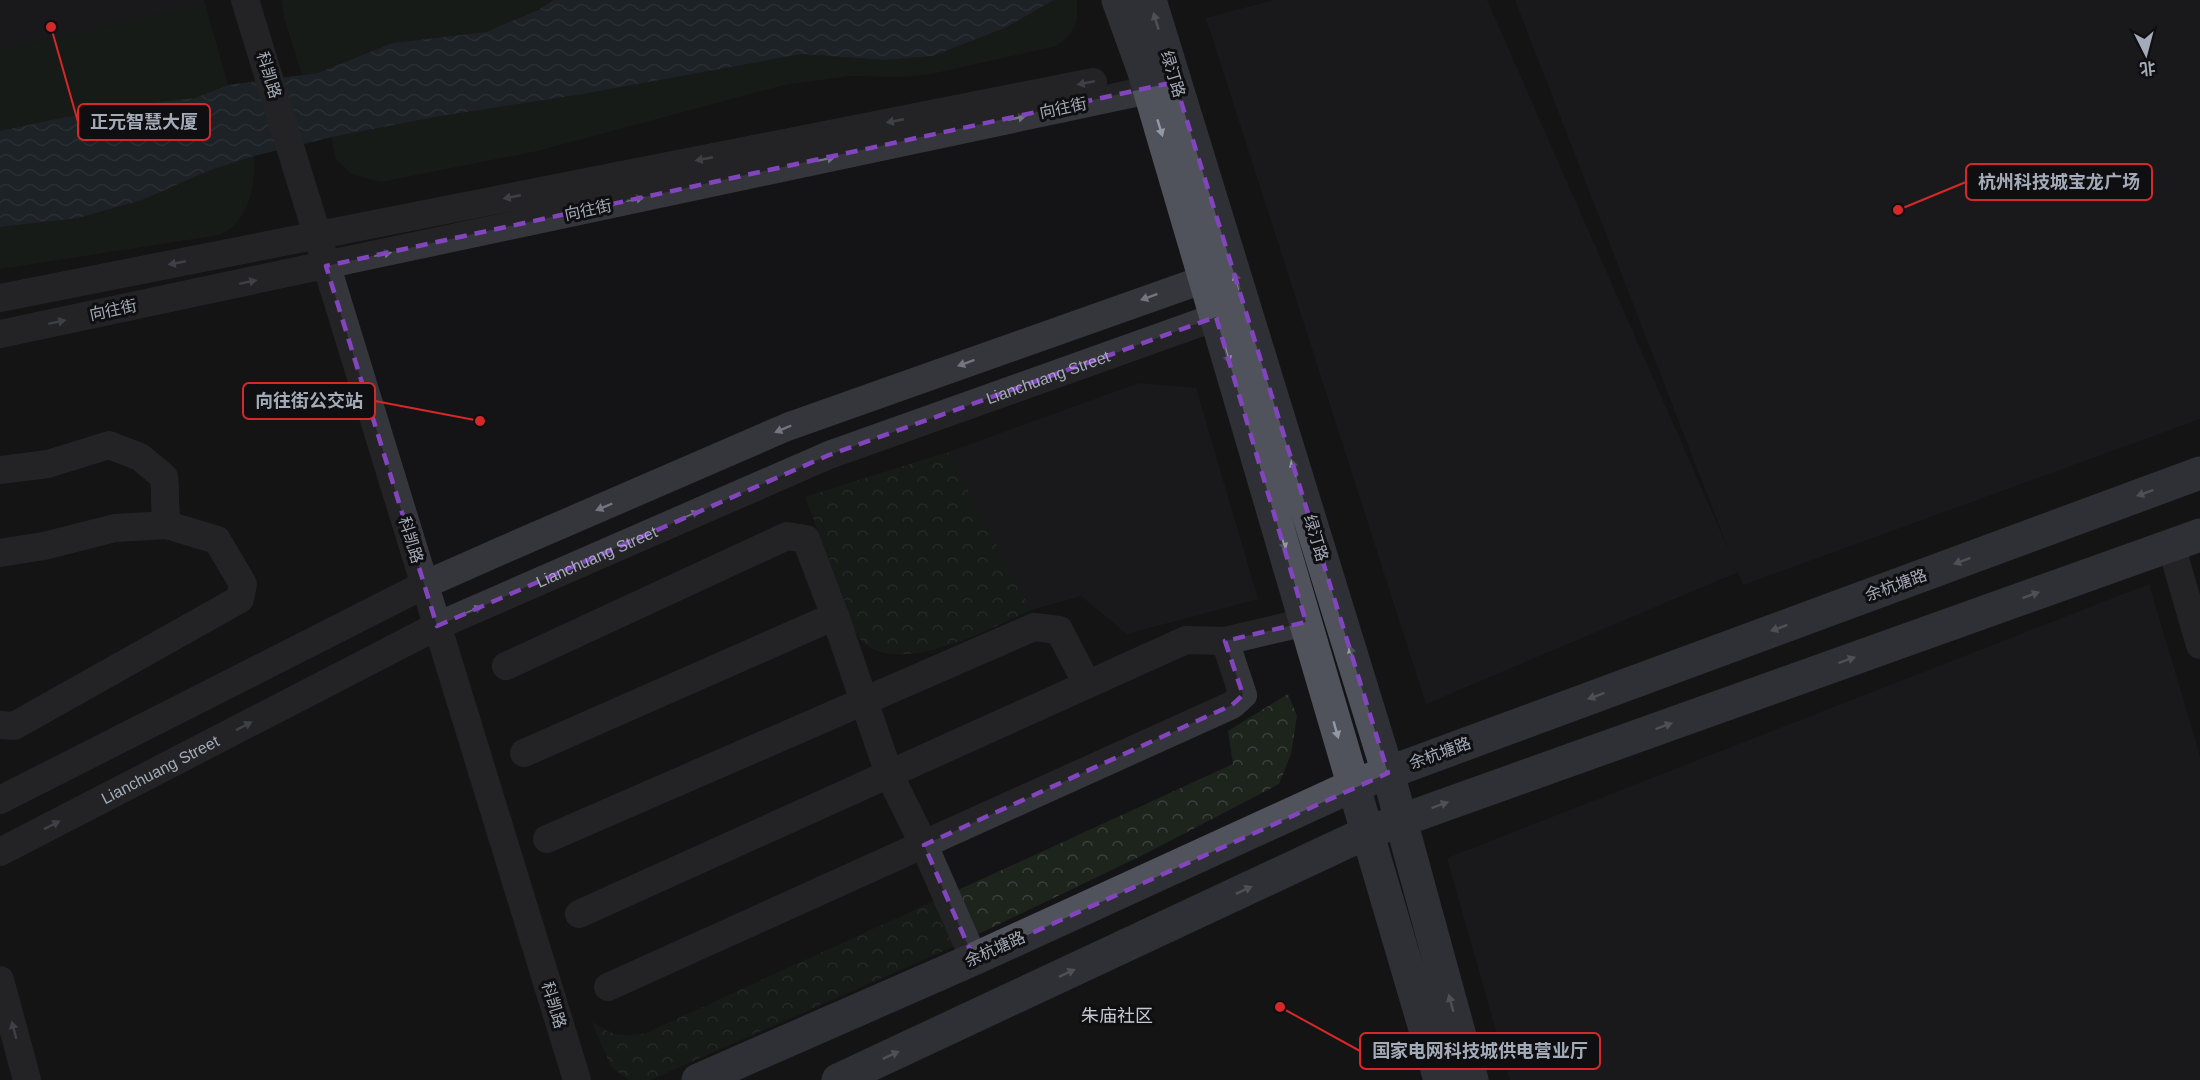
<svg xmlns="http://www.w3.org/2000/svg" width="2200" height="1080" viewBox="0 0 2200 1080" font-family="Arial,'Noto Sans SC',sans-serif">
<style>
.built{fill:#202023}
.grass{fill:#1c241c}
.forest{fill:url(#forest-crowns)}
.water{fill:url(#water-waves)}
.lines{fill:none;stroke-linecap:round;stroke-linejoin:round}
.minor{stroke:#35363b;stroke-width:28}
.major{stroke:#50535b;stroke-width:33}
.oneway{fill:#9399a5}
.oneway2{fill:#727680}
.marked{fill:none;stroke:#8345be;stroke-width:4.5;stroke-dasharray:12 8;stroke-linejoin:round}
.labels{text-anchor:middle;dominant-baseline:central;stroke-width:6;stroke-linejoin:round;paint-order:stroke}
.street-label{font-size:16px;fill:#a4abb8;stroke:#0f0f11}
.neighbourhood-label{font-size:18px;fill:#c6cad3;stroke:#0f0f11}
.leader{fill:none;stroke:#d62828;stroke-width:2}
.callout-dot{fill:#d62828;stroke:#0f0f11;stroke-width:2}
.callout{fill:#0f0f11;stroke:#d62828;stroke-width:2}
.callout-label{font-size:18px;text-anchor:middle;font-weight:bold;fill:#a4abb8}
</style>
<defs>
<pattern id="forest-crowns" width="20" height="18" patternUnits="userSpaceOnUse" patternTransform="scale(1.5)"><rect width="20" height="18" fill="#1c241c"/><path d="M2 6a3 3 0 1 1 6 0M12 15a3 3 0 1 1 6 0" fill="none" stroke="#3a413b"/></pattern>
<pattern id="water-waves" width="16" height="10" patternUnits="userSpaceOnUse" patternTransform="scale(1.5)"><rect width="16" height="10" fill="#29343b"/><path d="M0 5q4-4 8 0t8 0" fill="none" stroke="#454f55"/></pattern>
</defs>
<rect width="100%" height="100%" fill="#141416"/>
<path class="built" d="M0 0H203L205 4 0 49Z
M1274 0H1487L1730 553 1515 0H2200V419L1743 585 1738 572 1426 704 1206 18Z
M1139 383 1196 388 1258 599 1127 634 1081 596 1031 610 948 452Z
M2149 584 2200 756V1080H1510L1447 858Z"/>
<path class="grass" d="M282 0H552L536 11 486 32 392 43 318 73 302 75 284 17Z
M1054 0H1077C1078 24 1076 32 1056 46L931 74 903 77 848 76 784 85 537 151 381 182 352 174 335 158 332 137 440 116 577 95 802 54 884 60 933 56 1007 27Z
M205 4 228 85 195 98 151 103 102 113 65 117 0 131V49Z
M254 156C255 183 251 216 225 232 220 235 213 236 207 237L0 269V227L78 218 142 200 208 171Z"/>
<path class="forest" d="M948 452 1031 610C992 627 890 684 857 635 850 624 847 608 843 596 830 563 818 530 805 497Z
M1288 694 1297 716 1291 754 1279 784 1143 855 941 952 650 1080H629L611 1067 592 1022C615 1037 620 1037 646 1033L1233 764 1228 731Z"/>
<path class="water" d="M553 0H1054L1007 27 933 56 884 60 802 54 577 95 440 116 332 137 254 156 208 171 142 200 78 218 0 227V131L65 117 102 113 151 103 195 98 228 85 318 73 392 43 486 32 538 10Z"/>
<g class="lines">
<g class="minor">
<path d="M245 0 577 1080"/>
<path d="M0 298 1093 82"/>
<path d="M0 334 1149 90 1171 83"/>
<path d="M0 470 48 464 109 445 140 457 164 477C166 493 164 509 167 525L217 540 243 584 240 599 14 726 0 725"/>
<path d="M2171 545 2200 645"/>
<path d="M0 553 44 546 115 528 167 525"/>
<path d="M506 666 787 536 806 539 835 616 889 774 924 845 974 959"/>
<path d="M524 753 835 616"/>
<path d="M0 800 424 585 503 550 787 427 1205 279"/>
<path d="M547 839 1034 627 1059 630 1087 684"/>
<path id="s1" d="M0 852 437 626 829 455 1216 317"/>
<path d="M579 914 1186 640 1225 641 1306 622"/>
<path d="M0 980 27 1080"/>
<path d="M608 987 1232 705 1243 695 1225 641"/>
</g>
<path class="major" d="M1118 0 1144 72 1440 1080
M1150 0 1388 773 1472 1080
M698 1080 974 959 1352 786 2200 473
M838 1080 1366 833 2200 535"/>
</g>
<defs><path id="oneway-solid" d="M-6-.8H1V-3.2L6.5 0L1 3.2V.8H-6Z" transform="scale(1.5)"/></defs>
<g class="oneway">
<use href="#oneway-solid" transform="translate(1156 21) rotate(-107)"/>
<use href="#oneway-solid" transform="translate(1160 128) rotate(73)"/>
<use href="#oneway-solid" transform="translate(1237 281) rotate(-107)"/>
<use href="#oneway-solid" transform="translate(1227 355) rotate(74)"/>
<use href="#oneway-solid" transform="translate(1294 468) rotate(-107)"/>
<use href="#oneway-solid" transform="translate(2145 493) rotate(160)"/>
<use href="#oneway-solid" transform="translate(1283 542) rotate(74)"/>
<use href="#oneway-solid" transform="translate(1962 561) rotate(160)"/>
<use href="#oneway-solid" transform="translate(2031 595) rotate(-20)"/>
<use href="#oneway-solid" transform="translate(1779 628) rotate(160)"/>
<use href="#oneway-solid" transform="translate(1352 654) rotate(-107)"/>
<use href="#oneway-solid" transform="translate(1847 660) rotate(-20)"/>
<use href="#oneway-solid" transform="translate(1596 696) rotate(160)"/>
<use href="#oneway-solid" transform="translate(1664 726) rotate(-20)"/>
<use href="#oneway-solid" transform="translate(1336 730) rotate(74)"/>
<use href="#oneway-solid" transform="translate(1440 805) rotate(-20)"/>
<use href="#oneway-solid" transform="translate(1244 890) rotate(-25)"/>
<use href="#oneway-solid" transform="translate(1067 973) rotate(-25)"/>
<use href="#oneway-solid" transform="translate(1451 1003) rotate(-105)"/>
<use href="#oneway-solid" transform="translate(891 1055) rotate(-25)"/>
</g>
<g class="oneway2">
<use href="#oneway-solid" transform="translate(1086 83) rotate(169)"/>
<use href="#oneway-solid" transform="translate(1017 118) rotate(-12)"/>
<use href="#oneway-solid" transform="translate(895 121) rotate(169)"/>
<use href="#oneway-solid" transform="translate(704 159) rotate(169)"/>
<use href="#oneway-solid" transform="translate(826 159) rotate(-12)"/>
<use href="#oneway-solid" transform="translate(512 197) rotate(169)"/>
<use href="#oneway-solid" transform="translate(635 199) rotate(-12)"/>
<use href="#oneway-solid" transform="translate(383 254) rotate(-12)"/>
<use href="#oneway-solid" transform="translate(177 263) rotate(169)"/>
<use href="#oneway-solid" transform="translate(248 282) rotate(-12)"/>
<use href="#oneway-solid" transform="translate(1149 297) rotate(160)"/>
<use href="#oneway-solid" transform="translate(57 322) rotate(-12)"/>
<use href="#oneway-solid" transform="translate(966 363) rotate(160)"/>
<use href="#oneway-solid" transform="translate(783 429) rotate(157)"/>
<use href="#oneway-solid" transform="translate(604 507) rotate(157)"/>
<use href="#oneway-solid" transform="translate(691 515) rotate(-23)"/>
<use href="#oneway-solid" transform="translate(474 610) rotate(-23)"/>
<use href="#oneway-solid" transform="translate(244 726) rotate(-27)"/>
<use href="#oneway-solid" transform="translate(52 825) rotate(-27)"/>
<use href="#oneway-solid" transform="translate(14 1030) rotate(-105)"/>
</g>
<path d="M0 0H2200V1080H0ZM1175 82 1388 773 974 959 924 845 1232 705 1243 695 1225 641 1306 622 1216 317 829 455 437 626 326 266Z" fill="#141416" fill-opacity=".55" fill-rule="evenodd"/>
<path class="marked" d="M1175 82 1388 773 974 959 924 845 1232 705 1243 695 1225 641 1306 622 1216 317 829 455 437 626 326 266Z"/>
<g class="labels">
<g class="street-label">
<text transform="translate(1173 74) rotate(73)">绿汀路</text>
<text transform="translate(269 75) rotate(73)">科凯路</text>
<text transform="translate(1063 108) rotate(-12)">向往街</text>
<text transform="translate(588 210) rotate(-12)">向往街</text>
<text transform="translate(113 310) rotate(-12)">向往街</text>
<text stroke="none"><textPath href="#s1" startOffset="1152">Lianchuang Street</textPath></text>
<text transform="translate(1316 538) rotate(73)">绿汀路</text>
<text transform="translate(411 540) rotate(73)">科凯路</text>
<text stroke="none"><textPath href="#s1" startOffset="666">Lianchuang Street</textPath></text>
<text transform="translate(1896 585) rotate(-20)">余杭塘路</text>
<text transform="translate(1440 753) rotate(-20)">余杭塘路</text>
<text stroke="none"><textPath href="#s1" startOffset="180">Lianchuang Street</textPath></text>
<text transform="translate(995 949) rotate(-24)">余杭塘路</text>
<text transform="translate(554 1005) rotate(73)">科凯路</text>
</g>
<g class="neighbourhood-label">
<text x="1117" y="1016">朱庙社区</text>
</g>
</g>
<path class="leader" d="M51 27L78 122M1898 210L1966 182M480 421L375 401M1280 1007L1360 1051"/>
<g class="callout-dot">
<circle cx="51" cy="27" r="6"/>
<circle cx="1898" cy="210" r="6"/>
<circle cx="480" cy="421" r="6"/>
<circle cx="1280" cy="1007" r="6"/>
</g>
<g class="callout">
<rect x="78" y="104" width="132" height="36" rx="6"/>
<rect x="1966" y="164" width="186" height="36" rx="6"/>
<rect x="243" y="383" width="132" height="36" rx="6"/>
<rect x="1360" y="1033" width="240" height="36" rx="6"/>
</g>
<g class="callout-label">
<text x="144" y="128">正元智慧大厦</text>
<text x="2059" y="188">杭州科技城宝龙广场</text>
<text x="309" y="407">向往街公交站</text>
<text x="1480" y="1057">国家电网科技城供电营业厅</text>
</g>
<g transform="translate(2146 54) rotate(174)" stroke="#0f0f11" stroke-width="4.5" paint-order="stroke">
<path d="M0-4.5L10 22L0 15L-10 22Z" fill="#a4abb8"/>
<text y="-9" font-size="16" font-weight="bold" text-anchor="middle" fill="#a4abb8">北</text>
</g>
</svg>
